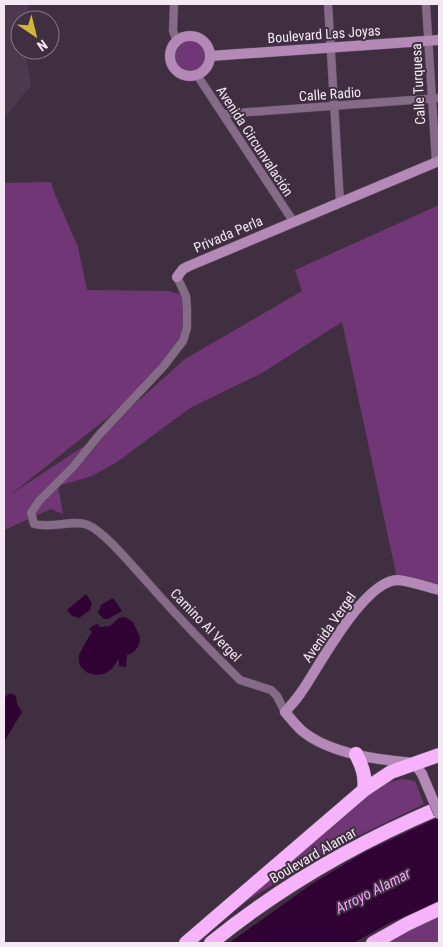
<svg xmlns="http://www.w3.org/2000/svg" width="443" height="947" viewBox="0 0 443 947" font-family="'Roboto Condensed',sans-serif">
<style>
.built{fill:#4d394e}
.green{fill:#713675}
.water{fill:#300334}
.lines{fill:none;stroke-linecap:round;stroke-linejoin:round}
.street-casing{stroke:#5c4d5d;stroke-width:9}
.secondary-casing{stroke:#5c4d5d;stroke-width:11}
.highway-casing{stroke:#5c4d5d;stroke-width:15}
.street{stroke:#866b88;stroke-width:8}
.secondary{stroke:#b488b7;stroke-width:10}
.highway{stroke:#f6b2fb;stroke-width:14}
.secondary-bridge-casing{stroke:#5c4d5d;stroke-width:11;stroke-linecap:butt}
.secondary-bridge{stroke:#b488b7;stroke-width:10}
.labels{text-anchor:middle;dominant-baseline:central;stroke-width:4;stroke-linejoin:round;paint-order:stroke}
.street-label{font-size:14px;fill:#f3e8f3;stroke:#3f2f40}
.water-label{font-size:15px;font-style:italic;fill:#f5a0fb;stroke:#3f2f40}
</style>
<rect width="100%" height="100%" fill="#3f2f40"/>
<path class="built" d="M4 4H29L27 20H20V50H25L31 86 4 118Z"/>
<path class="green" d="M174 57a16 16 0 1 1 32 0a16 16 0 1 1-32 0Z
M51 182 54 192 78 247 87 290 168 291 183 295 186 308 182 341 144 389 10 495 99 436 185 359 302 291 295 270 439 205V593L398 583 342 322 262 373 190 408 117 462 92 476 58 486 63 514 51 509 4 530V183Z
M402 779 415 781 424 804 331 849 240 905 358 802 387 783Z
M439 915V943H383Z"/>
<path class="water" d="M86 594 92 603 90 610 79 618 72 616 67 610Z
M113 598 122 611 108 619H104L98 613 101 605Z
M125 617 133 622 140 637C140 646 136 652 127 655L126 667 119 666V659C115 663 114 668 109 671 98 680 76 672 79 656 79 653 90 635 92 632L89 629 94 625 99 624V627L110 626 119 618Z
M8 694H13L16 696 17 704 22 712 4 742V699Z
M439 817V902L389 923 354 943H229L312 884 365 852Z"/>
<g class="lines">
<defs>
<path id="street" d="M174 4 173 31 177 41
M328 4 340 202
M426 4 436 162
M197 75 293 221
M223 114 439 98
M177 277 186 296 187 308V328L183 341 163 367 99 435 73 467 39 501 31 513 34 524C51 529 73 519 88 525 105 532 135 569 149 584 175 614 203 643 231 671L240 680 271 690 277 696 285 712"/>
<path id="secondary" d="M170 56a20 20 0 1 1 40 0a20 20 0 1 1-40 0Z
M210 56 439 40
M177 277 183 269 189 266 439 161
M422 774 414 763C379 760 329 754 301 730 295 724 290 718 285 712 291 705 297 699 302 691 320 665 364 580 398 580 411 581 426 587 439 590"/>
<path id="highway" d="M356 754C362 766 366 776 364 790
M186 943 364 790 391 772 439 755
M211 943C281 886 356 843 439 808
M373 943 407 924 439 909"/>
</defs>
<use href="#street" class="street-casing"/>
<use href="#secondary" class="secondary-casing"/>
<use href="#highway" class="highway-casing"/>
<use href="#street" class="street"/>
<use href="#secondary" class="secondary"/>
<use href="#highway" class="highway"/>
<defs>
<path id="secondary-bridge" d="M422 774 439 814"/>
</defs>
<use href="#secondary-bridge" class="secondary-bridge-casing"/>
<use href="#secondary-bridge" class="secondary-bridge"/>
</g>
<g class="labels">
<g class="street-label">
<text transform="translate(324 34) rotate(-4)">Boulevard Las Joyas</text>
<text transform="translate(418 84) rotate(-93)">Calle Turquesa</text>
<text transform="translate(330 94) rotate(-4)">Calle Radio</text>
<text transform="translate(255 141) rotate(57)">Avenida Circunvalación</text>
<text transform="translate(228 234) rotate(-23)">Privada Perla</text>
<text transform="translate(206 625) rotate(46)">Camino Al Vergel</text>
<text transform="translate(329 627) rotate(-55)">Avenida Vergel</text>
<text transform="translate(313 855) rotate(-30)">Boulevard Alamar</text>
</g>
<g class="water-label">
<text transform="translate(373 891) rotate(-27)">Arroyo Alamar</text>
</g>
</g>
<rect width="443" height="947" fill="none" stroke="#f3e8f3" stroke-width="10"/>
<g transform="translate(35 35) rotate(145)"><circle r="24" fill="#3f2f40" stroke="#877988"/>
<path d="M0-4L9 19L0 12L-9 19Z" fill="#d1b736"/>
<text y="-8" font-size="14" font-weight="bold" text-anchor="middle" fill="#f3e8f3">N</text>
</g>
</svg>
